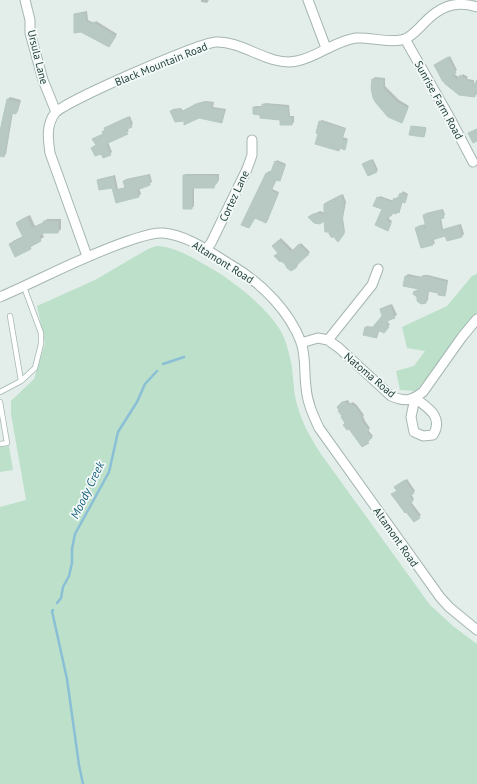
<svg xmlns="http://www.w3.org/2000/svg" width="477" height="784" viewBox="0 0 477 784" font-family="'PT Sans',sans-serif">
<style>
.green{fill:#bce0ca}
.shadow{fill:#0003}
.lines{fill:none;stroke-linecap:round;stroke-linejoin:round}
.stream{stroke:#8abfd5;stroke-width:2.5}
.building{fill:#b8c9c4;stroke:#b5c8c3}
.lane-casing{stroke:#a5b6b2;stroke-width:6}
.street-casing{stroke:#a5b6b2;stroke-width:11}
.lane{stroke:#fff;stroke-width:4.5}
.street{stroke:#fff;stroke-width:9}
.labels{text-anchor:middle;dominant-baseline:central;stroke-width:3.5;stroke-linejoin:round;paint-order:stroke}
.street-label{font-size:11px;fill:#22403c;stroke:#f4faf8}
.water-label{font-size:12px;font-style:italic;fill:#19607f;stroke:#f4faf8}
</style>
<rect width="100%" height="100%" fill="#e3eeea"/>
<path class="green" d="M156 246C174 246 193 258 209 267 232 280 265 306 279 328 284 336 287 345 289 354 293 367 293 382 295 396 299 417 309 436 321 454L430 605 453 626 477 644V784H0V507L26 500 11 414V401L34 379 45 344 37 306 95 280 148 249Z
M477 274V316L416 391 400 390 396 371 414 366 425 351 407 348 402 327 447 306 472 276Z
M9 446 13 470 0 472V447Z"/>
<path class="shadow" d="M201 0H209L207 3 201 2Z
M87 11 88 20 94 23 96 21 117 34 111 44 75 14 77 13Z
M450 56 457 70 453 73 460 78 463 74 468 77 467 79 474 80V84H476L477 81V94L475 96 460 94 437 64Z
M375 77 385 78V86L399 100 409 106 401 122 373 79Z
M10 97 21 100 18 111 16 113 13 112 6 154 4 156 0 155V129L2 130 8 99Z
M206 101 214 102 213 107 226 109 223 120 221 122 199 117 185 119 171 111 173 109 181 108 183 111 198 103Z
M265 103 289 105 290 116H294V122L292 124 281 119 261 114 254 107 256 106H263Z
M130 116 133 124 127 128 129 131 108 142 112 152 110 154 97 145 107 127Z
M322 120 346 128 343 137 348 139 344 149 340 148 338 150 320 121Z
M412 126 426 127 425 135 424 136Z
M373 159 378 170 376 171 366 162Z
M277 160 286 164 281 178 280 180 277 179 272 189 279 192 268 220 266 222 255 217 249 227 267 173 269 171 272 172Z
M150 174 152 182 139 188 141 194 139 196 117 202 113 186 98 180 99 179 115 175 118 189 126 187 124 181 126 179Z
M185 174H219V180L214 187H194V206L192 208 184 176Z
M403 191 408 194 406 200 403 201 400 210 398 212H393L390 215 389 219 392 221 388 230 383 209 378 198 380 196 394 201 397 197 399 198Z
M343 194 346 202 343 218 345 232 340 239 333 235 325 220 312 215 320 211 325 213 327 202Z
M443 209 445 215 441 218 443 229 461 224 464 234 462 236 448 240 446 235 433 238 435 243 433 244 416 228 418 226 426 224 424 215 426 213Z
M30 215 35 226 44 222 47 219H61V229L58 232 42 233 44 237 33 244 30 248 10 244 13 241 23 236 17 223 20 220Z
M281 238 294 251 301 243 310 252 299 261 295 268 273 246Z
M408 274 422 277 423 275H428L448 280 446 293 444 295 439 292 429 290 428 300 426 302 418 296 415 292 419 288 406 276Z
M392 304 397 315 389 319 387 322 390 324 385 330 379 331 378 335 376 337 365 328 367 326 374 327 383 316 381 309Z
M348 400 350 404 353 402 355 404H356L364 415 363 416 365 421 370 428 368 430 373 436 369 439 370 440 368 442 349 428 346 423 340 404 342 402Z
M407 479 415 491 411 494 414 499 411 502 421 515 419 517 398 491 397 485Z"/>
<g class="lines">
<path class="stream" d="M163 364 184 357
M57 603 61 598 63 587 69 576 72 563V549L75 534 109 472 118 432 137 402 145 384 157 371
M53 610 52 611 67 679 79 765 83 784"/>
</g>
<path class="building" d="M85 13 86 21 92 24 93 22 116 36 109 47 81 32 74 33V14Z
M448 57 456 73 451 75 457 80 460 75 466 79V81L473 82V85H474L477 80V93L475 92V97L459 95 444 83 446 80 443 82 434 65Z
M372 79H383V88L397 102 408 108 402 123 388 117 376 103 373 98 371 88Z
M7 99 19 102 16 114 12 113 4 157 0 156V131Z
M204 102 212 103 211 108 224 110 222 123 199 118 184 125V121L175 122 170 111 180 109 181 112 196 104Z
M262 104 288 107V117H292V125H280V120L260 118V115L253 114V107H262Z
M128 117 132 127 125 130 128 134 106 144 111 155 103 158 101 154 95 156 91 148 96 145 92 139 103 134 102 132 105 130 104 128Z
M319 121 345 129 342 139 347 141 345 150 340 148 339 151 315 144 318 134 316 133Z
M411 126 426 128 424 137 409 135Z
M477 129V141L473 143 468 133Z
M371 160 377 172 368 176 362 164Z
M275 161 285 166 280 181 276 180 271 191 278 194 266 223 255 218 249 228 241 225 266 173 270 174Z
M149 175 150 185 137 190 139 197 116 203 112 188 99 190 97 180 113 177 116 190 125 188 123 181Z
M183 175 217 176V183H215L214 188H192V209H183Z
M400 193 407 196 405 203 402 202 399 213 397 212 396 214 393 213 391 216H389L387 221 391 223 388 231 375 225 382 209 373 206 377 197 392 202 394 198 397 200Z
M341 195 344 204 342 220 344 234 338 242 333 236 332 238 329 234V232H325L324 221 320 224 314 223 308 217 313 214 318 213 324 215V204Z
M442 210 444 218 439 219 442 230 459 225 462 237 447 241 445 236 432 240 433 245 421 248 415 228 423 225 424 229 426 228 423 215Z
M27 217 32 228 44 223 43 221H58V233H44L39 236 41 241 30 247 31 249 15 257 9 244 23 237 16 223Z
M279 240 291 252 299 244 309 254 298 264 296 268 291 271 287 268 285 264 281 261 280 262 274 256 278 253 272 246Z
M405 276 420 278V277L426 276 447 282 445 296 438 295V293L428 291 426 303 421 304 417 301V297L413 294 414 291H418V289L403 286Z
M390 305 395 318 389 320 386 324 389 327 384 333 380 331 377 333V338L363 335 365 327 372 328 382 316 380 309Z
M342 402H346L348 405 351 403 352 406 354 405 362 417 361 418 363 423 369 430 367 432 372 438 367 441 369 443 362 447 349 429 347 430 343 425 345 423 341 417 342 416 338 411 339 410 337 407Z
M405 480 414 493 410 496 413 501 410 504 420 518 414 522 406 512 405 513 391 494 397 491 394 487Z"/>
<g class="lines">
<defs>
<path id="lane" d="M10 316 21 381
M0 392 21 381 35 368 41 344V333L24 287
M0 402 7 443 0 444"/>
<path id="street" d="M25 0 30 20V33L43 80 56 112
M308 0 326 48
M405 39 451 120 473 162
M206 249 211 243 247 169 252 155V140
M87 256 50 153C48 139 46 125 55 113 65 101 199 43 216 42 244 41 269 67 297 61 318 57 334 41 356 38 371 37 391 44 405 39 412 36 418 29 423 24 439 7 454 0 477 7
M0 297C44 278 85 255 131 240 141 237 152 232 163 233 189 235 214 255 236 268 263 285 289 311 301 342 306 356 304 373 306 387 307 402 313 415 319 428L440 597 449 607 477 630
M328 340 372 285 378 269
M301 343 318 338 328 340 339 348 391 396C405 402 411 401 423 392L462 337 477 319
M415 398C428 408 444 417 433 435L423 436 414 432 411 417Z"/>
</defs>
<use href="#lane" class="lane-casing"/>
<use href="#street" class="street-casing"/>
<use href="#lane" class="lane"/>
<use href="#street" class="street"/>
</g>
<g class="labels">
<g class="street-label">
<text transform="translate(38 57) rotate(76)">Ursula Lane</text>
<text transform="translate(161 64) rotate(-22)">Black Mountain Road</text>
<text transform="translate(439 100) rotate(61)">Sunrise Farm Road</text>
<text transform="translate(234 196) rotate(-65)">Cortez Lane</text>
<text transform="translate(223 262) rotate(32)">Altamont Road</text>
<text transform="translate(370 375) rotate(40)">Natoma Road</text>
<text transform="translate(396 537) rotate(55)">Altamont Road</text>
</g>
<g class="water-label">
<text transform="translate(87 490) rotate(-64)">Moody Creek</text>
</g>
</g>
</svg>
